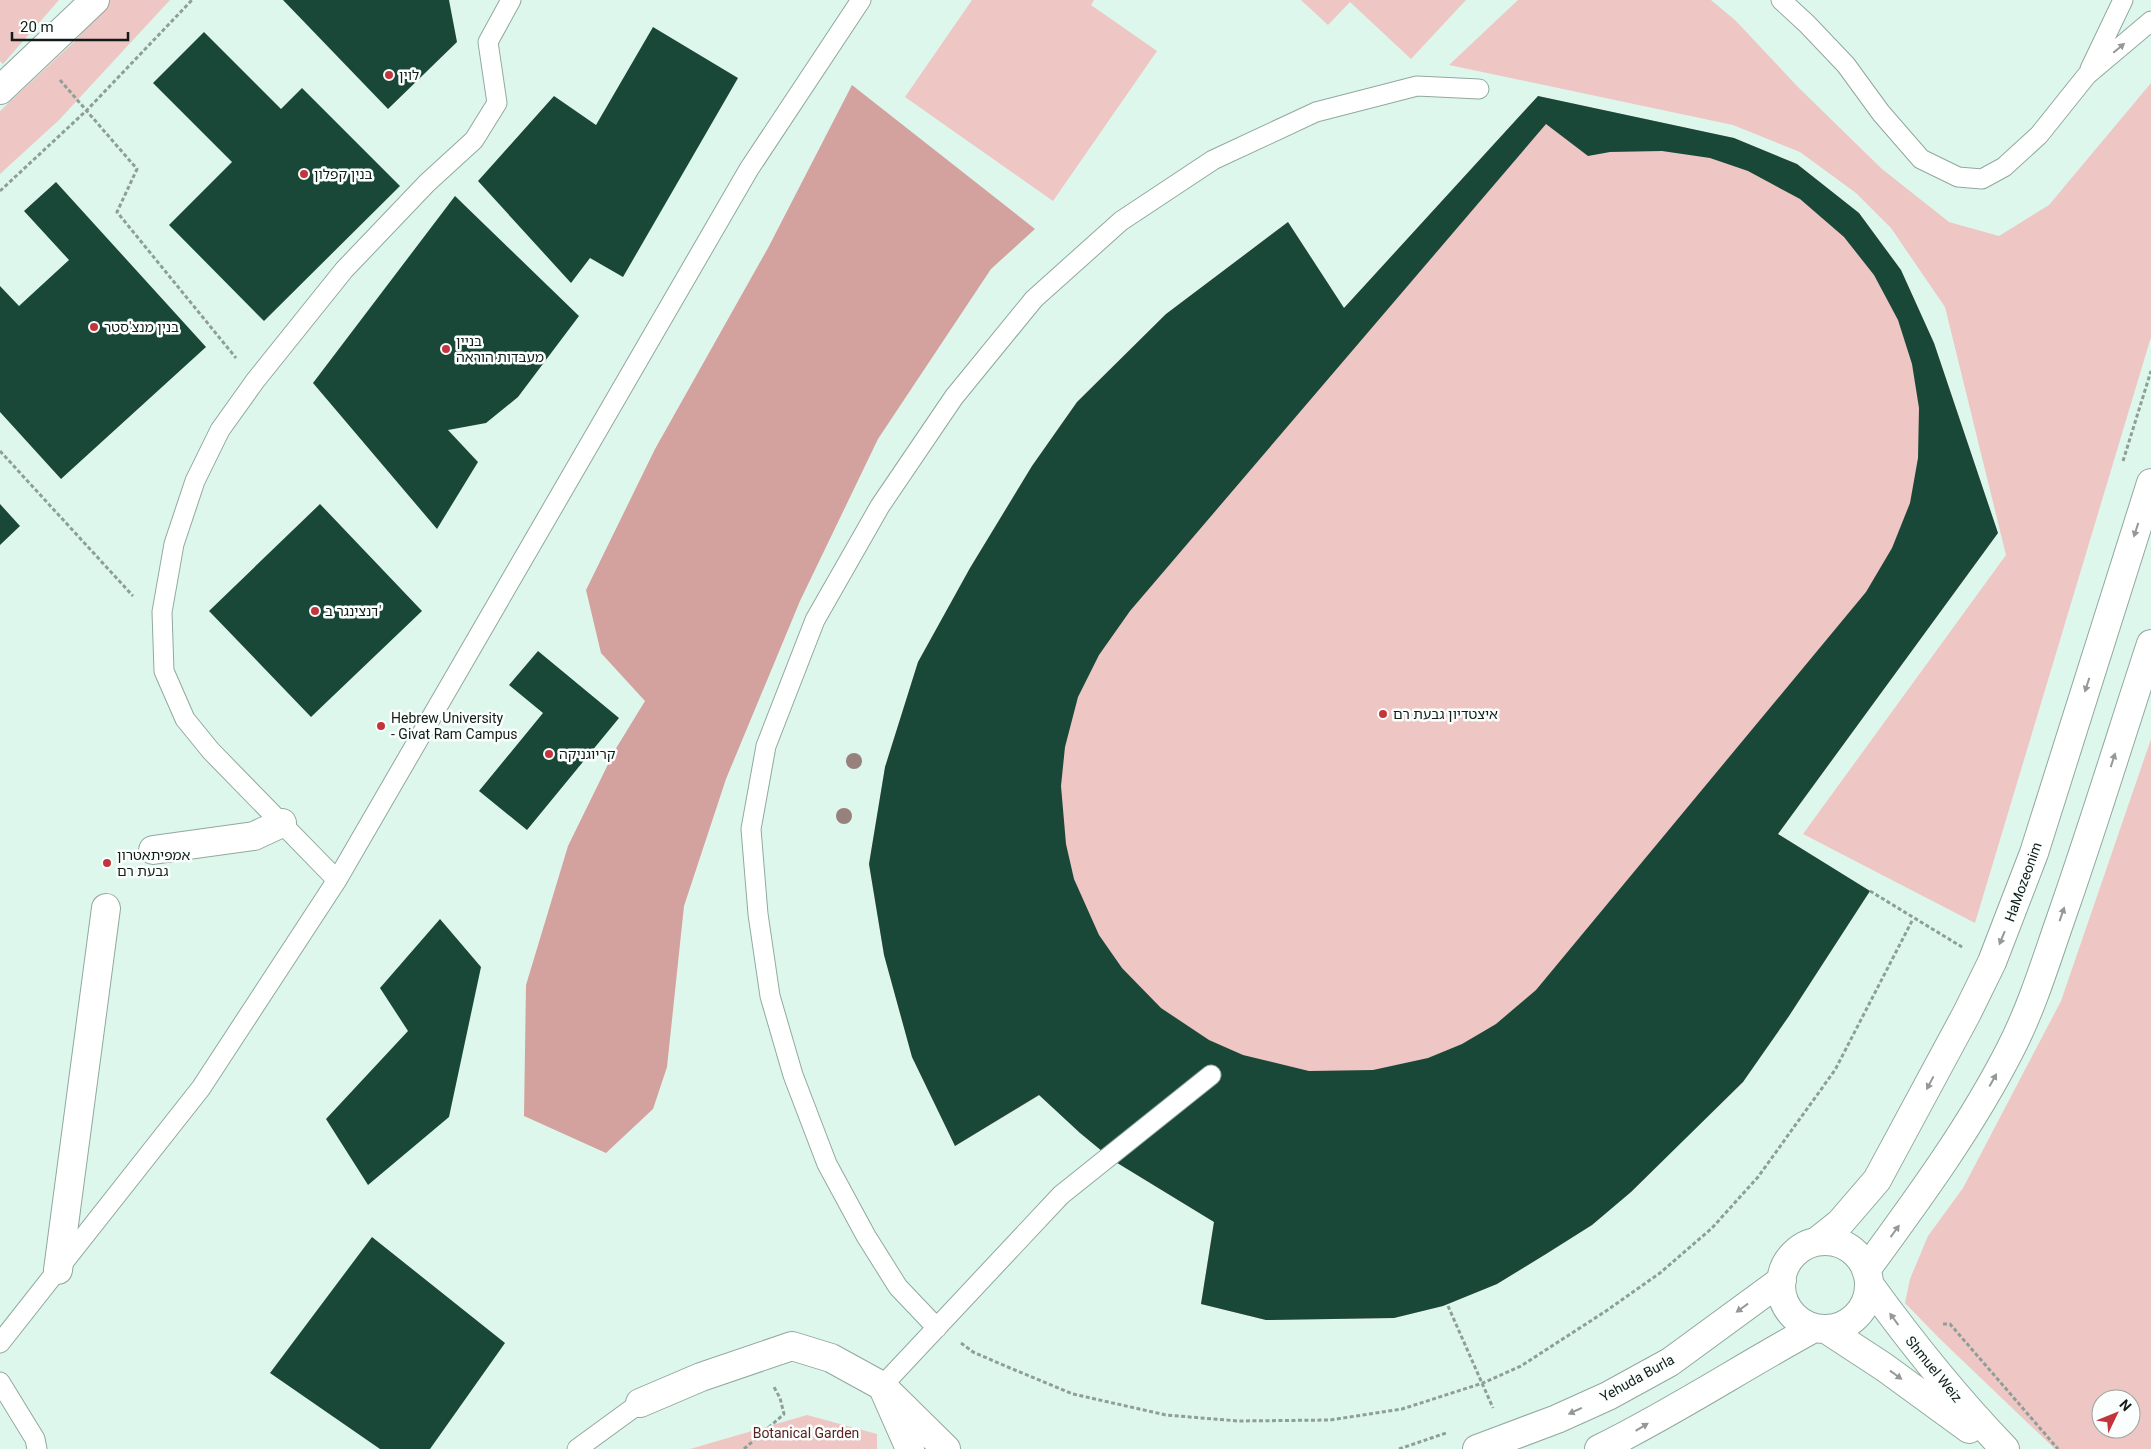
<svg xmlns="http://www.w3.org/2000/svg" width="2151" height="1449" viewBox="0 0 2151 1449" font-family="Roboto,'Noto Sans Hebrew',sans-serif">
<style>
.green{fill:#eec6c4;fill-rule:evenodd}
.forest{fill:#d3a29f}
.building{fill:#1a4838;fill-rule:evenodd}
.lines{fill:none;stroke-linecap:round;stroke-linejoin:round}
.service-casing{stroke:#91a89e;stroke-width:21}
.pedestrian-casing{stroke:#91a89e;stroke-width:30}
.minor-casing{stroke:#91a89e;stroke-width:30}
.tertiary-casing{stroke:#91a89e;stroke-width:30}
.path{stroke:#8d9f97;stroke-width:3;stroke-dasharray:4 2.5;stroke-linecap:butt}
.service{stroke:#fff;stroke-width:19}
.pedestrian{stroke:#fff;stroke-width:28}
.minor{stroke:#fff;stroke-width:28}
.tertiary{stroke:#fff;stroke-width:28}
.tree{fill:#97817d}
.oneway{fill:#949897}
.poi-dot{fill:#c4343d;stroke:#fafffd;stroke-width:2}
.labels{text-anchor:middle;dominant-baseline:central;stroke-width:5;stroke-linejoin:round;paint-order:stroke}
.poi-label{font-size:14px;fill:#121b18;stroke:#fafffd;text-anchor:start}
.street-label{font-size:14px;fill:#121b18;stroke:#fafffd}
.park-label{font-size:14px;fill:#5d2122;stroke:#fafffd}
</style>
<rect width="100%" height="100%" fill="#def7ec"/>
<path class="green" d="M0 0H59L3 64 0 61Z
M110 0H170L59 120 0 174V111L76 40Z
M972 0H1094L1091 5 1157 51 1053 201 905 97Z
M1301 0H1466L1411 59 1350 2 1328 25Z
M1518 0H1711L1735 20 1799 88 1882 169 1949 222 1999 236 2049 205 2151 83V337L1975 923 1803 834 2006 555 1945 307 1891 228 1856 193 1800 152 1733 125 1449 65Z
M1538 96 1734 138 1797 164 1859 213 1901 270 1934 343 1998 533 1778 834 1870 891 1789 1016 1743 1082 1631 1192 1592 1225 1546 1254 1497 1284 1443 1306 1394 1318 1266 1320 1201 1304 1214 1222 1114 1161 1040 1095 955 1146 912 1057 884 955 869 864 885 767 918 662 970 568 1032 466 1077 402 1166 314 1288 222 1344 308Z
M2151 739V1449H2055L1939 1338 1905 1303 1910 1279 1928 1236 1963 1188 2061 1001ZM2101 1399H2131V1429H2101Z
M807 1415 877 1434V1449H690Z"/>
<path class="forest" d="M852 85 1035 229 991 269 878 439 800 601 726 779 684 906 667 1067 653 1109 606 1153 524 1116 526 985 568 846 615 750 645 701 601 653 586 590 655 449 768 248Z"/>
<path class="building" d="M283 0H449L457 42 388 109Z
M653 27 738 78 623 277 590 258 571 283 478 181 554 96 596 125Z
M204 32 281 109 302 88 400 186 264 321 169 225 232 162 153 83Z
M1538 96 1734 138 1797 164 1859 213 1901 270 1934 343 1998 533 1778 834 1870 891 1789 1016 1743 1082 1631 1192 1592 1225 1546 1254 1497 1284 1443 1306 1394 1318 1266 1320 1201 1304 1214 1222 1114 1161 1080 1133 1039 1095 955 1146 912 1057 884 955 869 864 885 767 918 662 970 568 1032 466 1077 402 1166 314 1288 222 1344 308ZM1546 124 1588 156 1610 152 1662 151 1710 158 1748 171 1800 199 1844 237 1874 275 1898 320 1912 364 1919 408 1918 458 1910 503 1892 548 1866 592 1536 990 1496 1024 1462 1044 1428 1058 1373 1070 1309 1071 1243 1055 1209 1040 1161 1008 1122 968 1099 935 1074 879 1066 844 1061 786 1065 747 1078 697 1099 655 1130 611Z
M56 182 206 347 61 479 0 412V286L19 306 69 260 24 211Z
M455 196 579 316 518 397 486 423 448 430 478 462 437 529 313 383Z
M0 504 20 526 0 545Z
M320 504 422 611 311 717 209 611Z
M538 651 619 718 527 830 479 791 543 713 509 685Z
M440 919 481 967 449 1117 368 1185 326 1119 408 1031 380 988Z
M372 1237 505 1343 430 1449H380L270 1373Z"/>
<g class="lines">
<defs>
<path id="service" d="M1781 0 1807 24 1846 65 1881 113 1921 159 1958 177 1982 179 2004 167 2039 135 2087 75 2151 21
M2090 69 2123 0
M337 880 211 751 185 719 164 671 162 612 174 544 195 481 220 430 255 381 344 270 427 183 474 140 497 103 488 42 511 0
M937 1328 898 1287 866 1236 827 1164 793 1075 770 996 758 914 751 829 766 746 815 620 880 506 954 397 1034 299 1121 221 1213 160 1316 112 1417 86 1479 89
M0 1343 201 1088 337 880 749 169 861 0
M0 1382 35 1439 37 1449
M882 1386 1061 1195 1211 1075
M577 1449 640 1403"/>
<path id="pedestrian" d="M0 90 95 0
M153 850 254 836 282 823
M58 1270 106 908"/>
<path id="minor" d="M884 1390 910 1449
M640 1403 701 1377 792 1346 831 1358 882 1386 899 1404"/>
<path id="tertiary" d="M1781 1285a44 44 0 1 1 88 0a44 44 0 1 1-88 0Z
M1816 1242 1840 1223 1877 1180 1967 1013 1992 962 2034 853 2151 483
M1866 1270C1918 1199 1971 1127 2011 1048 2032 1007 2046 961 2061 918 2093 827 2121 735 2151 644
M1869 1284C1911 1342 1955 1397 2005 1449
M1826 1329 1884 1367 1969 1429
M882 1386 946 1449
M1477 1449 1557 1419 1608 1396 1670 1362 1782 1280
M1599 1449C1673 1413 1742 1367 1814 1328"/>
</defs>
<use href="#service" class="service-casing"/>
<use href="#pedestrian" class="pedestrian-casing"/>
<use href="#minor" class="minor-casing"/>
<use href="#tertiary" class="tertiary-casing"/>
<path class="path" d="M60 80 137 169 117 212 236 358
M0 191 87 110 192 0
M0 451 133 596
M2123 461 2151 371
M1870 891 1962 947
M1448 1306 1493 1408
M1943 1324H1950L2058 1449
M961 1343 973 1352 1010 1368 1073 1394 1166 1415 1238 1421 1330 1420 1402 1409 1483 1383 1521 1366 1606 1311 1660 1273 1712 1228 1758 1177 1835 1070 1913 919
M744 1449 784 1414 780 1398 774 1387
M1399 1449 1446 1433"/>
<use href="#service" class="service"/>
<use href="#pedestrian" class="pedestrian"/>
<use href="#minor" class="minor"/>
<use href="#tertiary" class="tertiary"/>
</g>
<g class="tree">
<circle cx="854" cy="761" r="8"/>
<circle cx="844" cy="816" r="8"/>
</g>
<defs><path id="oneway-solid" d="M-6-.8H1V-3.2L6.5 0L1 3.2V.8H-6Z" transform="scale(1.25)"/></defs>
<g class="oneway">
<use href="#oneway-solid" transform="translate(2119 48) rotate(-40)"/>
<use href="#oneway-solid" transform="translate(2136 530) rotate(108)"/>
<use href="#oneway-solid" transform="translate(2087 685) rotate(108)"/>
<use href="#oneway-solid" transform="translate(2113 760) rotate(-72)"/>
<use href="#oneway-solid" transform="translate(2062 914) rotate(-71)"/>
<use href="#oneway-solid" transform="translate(2002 938) rotate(112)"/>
<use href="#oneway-solid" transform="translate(1993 1080) rotate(-61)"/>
<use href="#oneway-solid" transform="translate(1930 1083) rotate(118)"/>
<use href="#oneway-solid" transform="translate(1895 1231) rotate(-54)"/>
<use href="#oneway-solid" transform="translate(1742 1308) rotate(144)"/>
<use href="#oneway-solid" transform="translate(1894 1319) rotate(-126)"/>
<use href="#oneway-solid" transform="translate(1896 1375) rotate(36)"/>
<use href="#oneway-solid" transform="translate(1575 1411) rotate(155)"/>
<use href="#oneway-solid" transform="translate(1642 1427) rotate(-31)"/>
</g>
<g class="poi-dot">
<circle cx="389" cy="75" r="5"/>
<circle cx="304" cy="174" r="5"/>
<circle cx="94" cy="327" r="5"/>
<circle cx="446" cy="349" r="5"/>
<circle cx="315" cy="611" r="5"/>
<circle cx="1383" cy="714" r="5"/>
<circle cx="381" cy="726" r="5"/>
<circle cx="549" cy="754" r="5"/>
<circle cx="107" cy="863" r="5"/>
</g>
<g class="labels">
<g class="poi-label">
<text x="399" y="75">לוין</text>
<text x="314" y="174">בנין קפלון</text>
<text x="104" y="327">בנין מנצ'סטר</text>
<text x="456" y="341">בניין<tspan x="456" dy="16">מעבדות הוראה</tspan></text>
<text x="325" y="611">דנצינגר ב'</text>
<text x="1393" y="714">איצטדיון גבעת רם</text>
<text x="391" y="718">Hebrew University<tspan x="391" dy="16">- Givat Ram Campus</tspan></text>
<text x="559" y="754">קריוגניקה</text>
<text x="117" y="855">אמפיתאטרון<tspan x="117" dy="16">גבעת רם</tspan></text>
</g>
<g class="street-label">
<text transform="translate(2023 882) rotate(-70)">HaMozeonim</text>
<text transform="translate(1934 1369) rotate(51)">Shmuel Weiz</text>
<text transform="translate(1637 1378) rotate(-29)">Yehuda Burla</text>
</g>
<g class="park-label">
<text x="806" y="1433">Botanical Garden</text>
</g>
</g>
<g transform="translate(2116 1414) rotate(47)"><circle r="24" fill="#fafffd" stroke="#9da4a1"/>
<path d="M0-4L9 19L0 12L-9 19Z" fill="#c4343d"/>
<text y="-8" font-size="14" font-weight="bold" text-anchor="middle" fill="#121b18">N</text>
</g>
<path d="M12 32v8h116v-8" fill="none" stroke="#121b18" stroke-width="2.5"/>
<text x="20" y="32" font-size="15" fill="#121b18" stroke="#fafffd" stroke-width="4" paint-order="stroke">20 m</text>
</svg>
